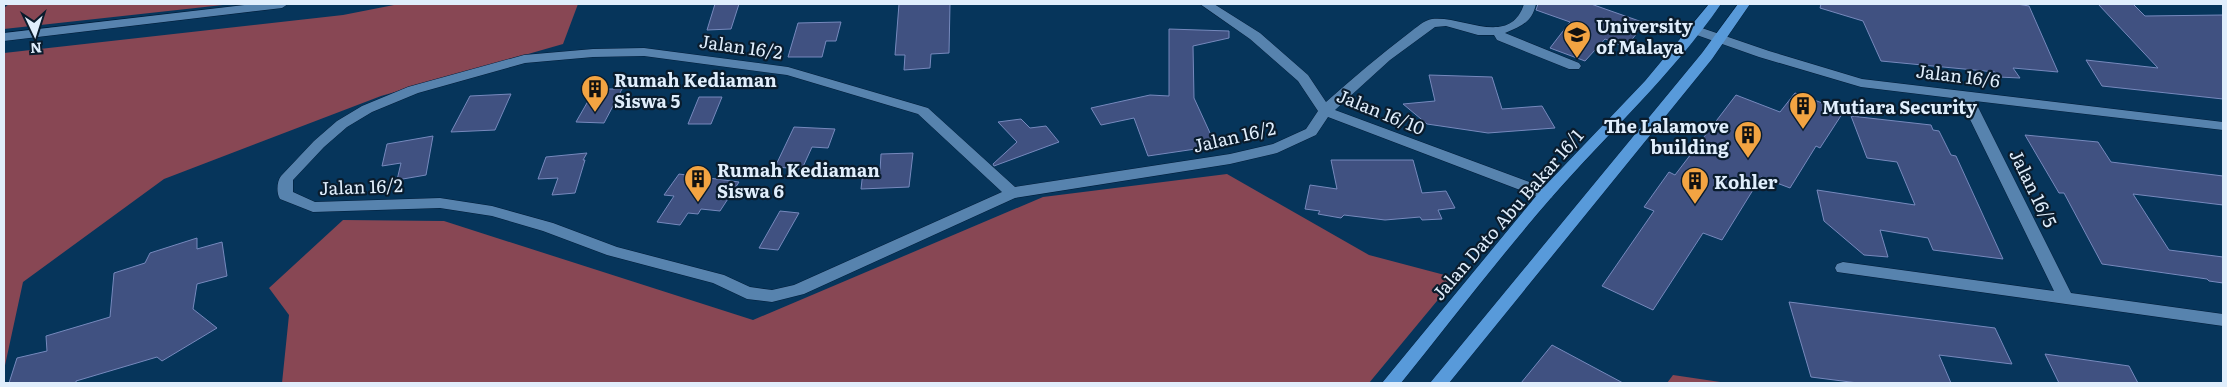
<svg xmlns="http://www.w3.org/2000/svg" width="2227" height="387" viewBox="0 0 2227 387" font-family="Literata,serif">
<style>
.green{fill:#884754}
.building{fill:#405181;stroke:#7689bd}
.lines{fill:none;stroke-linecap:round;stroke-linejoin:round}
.minor-casing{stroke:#001c38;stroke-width:1}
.major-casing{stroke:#001c38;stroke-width:1}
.minor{fill:#5783ae;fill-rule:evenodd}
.major{fill:#589ada;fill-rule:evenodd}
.labels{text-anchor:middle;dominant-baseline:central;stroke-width:4.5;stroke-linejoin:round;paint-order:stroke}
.poi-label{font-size:18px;font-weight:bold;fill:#e0eefc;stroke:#0a1c2d;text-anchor:start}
.street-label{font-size:18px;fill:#e0eefc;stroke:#0a1c2d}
</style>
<rect width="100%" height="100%" fill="#06355b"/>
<path class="green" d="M9 4H232L4 29V8Z
M399 4H578L563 44 381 96 164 179 23 282 4 370V53L343 15Z
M1227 174 1369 255 1456 278 1369 383H282L289 315 269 288 343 220 444 221 753 320 1043 197Z
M1673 375 1727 383H1667Z"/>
<path class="building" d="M715 4H739L731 29 707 30Z
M899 4H950L949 53 931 54 930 68 904 70 905 55H895Z
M1538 4H1591L1645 23 1626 47 1605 39 1585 61 1550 48 1570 22 1536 10Z
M1821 4H2017L2029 6 2058 72 2013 68 2020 78 1998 77 1995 72 1881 61 1863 21 1820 8Z
M2098 4H2133L2145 16 2223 15V99L2102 86 2086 60 2158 68Z
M841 22 836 41H826L822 57H788L798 23Z
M1169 29 1229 31V38L1193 46 1194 98 1216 146 1148 156 1134 118 1101 125 1091 108 1150 95 1169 96Z
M1429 75 1492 77 1502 109 1542 106 1555 128 1488 133 1427 124 1403 104 1435 101Z
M595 89H622L604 123 576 122Z
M1795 93 1844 111 1820 148 1816 146 1790 188 1761 177 1722 240 1703 233 1653 310 1602 286 1654 211 1644 207 1669 172 1675 175 1736 95 1780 112Z
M511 94 495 130 451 132 470 96Z
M699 97H722L711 124H688Z
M1851 116 1931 125 1933 130 1939 131 1951 155 1956 156 2003 259 1933 250 1928 238 1880 230 1888 257 1864 255 1824 221 1817 190 1915 205 1897 162 1867 158Z
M1021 119 1030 128 1046 126 1059 142 994 166 993 164 1017 142 998 122Z
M794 127 835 129 828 148 812 147 802 169 775 167Z
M2025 135 2098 142 2111 162 2223 176V205L2133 194 2169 250 2223 257V283L2209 281 2207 279 2102 264 2064 193H2059Z
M433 136 426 175 397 180 401 163 382 166 387 144Z
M587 153 583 160H585L575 193 552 195 558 178 538 179 546 157Z
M913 153 909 187 861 189 863 171H880L881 154Z
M1331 160H1413L1422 193 1446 191 1455 208 1438 210 1442 219 1422 220 1420 217 1385 220 1344 215 1341 218 1318 214 1320 211 1305 209 1310 185 1337 189Z
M679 174 739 182 720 211 701 209 698 214 688 213 680 225 657 222 674 196 664 195Z
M780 211 799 213 778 250 759 248Z
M197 238V249L222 242 227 276 197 284 193 309 217 328 162 361 157 357 76 381V383H9L17 358 47 351 46 336 110 317 114 273 145 263 150 253Z
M1789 302 1995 328 2012 364 1939 355 1951 383H1858L1811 377Z
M1552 345 1623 383H1521Z
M2045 354 2129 366 2138 383H2059Z"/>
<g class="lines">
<defs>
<path id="minor" d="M253 4H288L282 8 4 41V33Z
M1200 4H1214L1260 33 1308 75 1326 102C1353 78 1380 55 1409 33 1416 28 1424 20 1432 19 1462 15 1510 48 1524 4H1536C1532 22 1522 26 1505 33L1579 63 1581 66 1579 69H1569L1497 40 1494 35H1478L1446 26 1435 27 1390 60 1335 110 1551 190 1554 194 1551 198H1541L1328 117 1316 135 1277 153 1230 164 1015 198 804 294 772 302 747 299 713 283 607 255 543 231 492 216 440 208 313 212 280 199C276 193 277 181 281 176L314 141 337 121 362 106 408 87 524 55 593 49 644 48 788 67 928 108 1015 187 1230 154 1273 144 1306 129 1318 111 1298 81 1250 39ZM644 56 787 75 918 114 1002 192 794 285 772 290 750 287 724 275 617 247 553 223 492 206 440 198 315 202 293 192V180L324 147 347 127 372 112 418 93 525 63 593 57Z
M1696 26 1769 51 1862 79 2223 122V130L1975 101 2071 293 2223 314V326L1837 272 1835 268 1837 264 1843 262 2054 291 1960 99 1861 87 1759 57 1691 33 1690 30Z"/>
<path id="major" d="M1709 4H1721C1672 75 1608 133 1551 198 1499 258 1451 321 1401 383H1382L1541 190 1645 81Z
M1738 4H1750L1712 59 1449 383H1430L1702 53Z"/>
</defs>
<use href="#minor" class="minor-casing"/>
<use href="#major" class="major-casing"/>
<use href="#minor" class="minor"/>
<use href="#major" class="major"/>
</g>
<defs>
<symbol id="university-pin" viewBox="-11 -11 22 30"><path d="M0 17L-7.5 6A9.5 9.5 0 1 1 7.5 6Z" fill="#f3a442" stroke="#0a1c2d"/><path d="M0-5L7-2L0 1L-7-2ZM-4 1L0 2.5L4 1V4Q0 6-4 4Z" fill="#111"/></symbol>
<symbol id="building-pin" viewBox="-11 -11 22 30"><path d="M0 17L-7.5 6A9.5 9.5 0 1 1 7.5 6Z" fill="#f3a442" stroke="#0a1c2d"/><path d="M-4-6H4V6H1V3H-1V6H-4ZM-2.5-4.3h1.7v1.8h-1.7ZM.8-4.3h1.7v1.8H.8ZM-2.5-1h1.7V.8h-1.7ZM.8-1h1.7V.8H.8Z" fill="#111"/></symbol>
</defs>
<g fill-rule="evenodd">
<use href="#university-pin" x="1561" y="19" width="32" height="43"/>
<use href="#building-pin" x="579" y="73" width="32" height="43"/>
<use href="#building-pin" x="1787" y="90" width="32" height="43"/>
<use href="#building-pin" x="1732" y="119" width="32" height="43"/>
<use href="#building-pin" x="682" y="163" width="32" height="43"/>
<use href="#building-pin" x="1679" y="165" width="32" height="43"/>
</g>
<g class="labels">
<g class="poi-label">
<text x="1596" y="25">University<tspan x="1596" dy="21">of Malaya</tspan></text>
<text x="614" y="79">Rumah Kediaman<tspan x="614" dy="21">Siswa 5</tspan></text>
<text x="1822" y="106">Mutiara Security</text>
<text x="1729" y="125" text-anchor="end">The Lalamove<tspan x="1729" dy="21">building</tspan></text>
<text x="717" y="169">Rumah Kediaman<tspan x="717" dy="21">Siswa 6</tspan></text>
<text x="1714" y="181">Kohler</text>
</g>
<g class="street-label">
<text transform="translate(741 46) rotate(8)">Jalan 16/2</text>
<text transform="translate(1958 75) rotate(7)">Jalan 16/6</text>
<text transform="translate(1381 111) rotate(22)">Jalan 16/10</text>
<text transform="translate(1234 136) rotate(-13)">Jalan 16/2</text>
<text transform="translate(361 186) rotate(-2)">Jalan 16/2</text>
<text transform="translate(2034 188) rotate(64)">Jalan 16/5</text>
<text transform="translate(1507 214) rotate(-49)">Jalan Dato Abu Bakar 16/1</text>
</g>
</g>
<rect width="2227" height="387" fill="none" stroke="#e0eefc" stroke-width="10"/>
<g transform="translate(35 35) rotate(176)" stroke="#0a1c2d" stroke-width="4" paint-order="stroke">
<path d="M0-4L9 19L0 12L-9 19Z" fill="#e0eefc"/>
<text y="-8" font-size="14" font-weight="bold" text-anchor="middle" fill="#e0eefc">N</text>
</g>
</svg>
